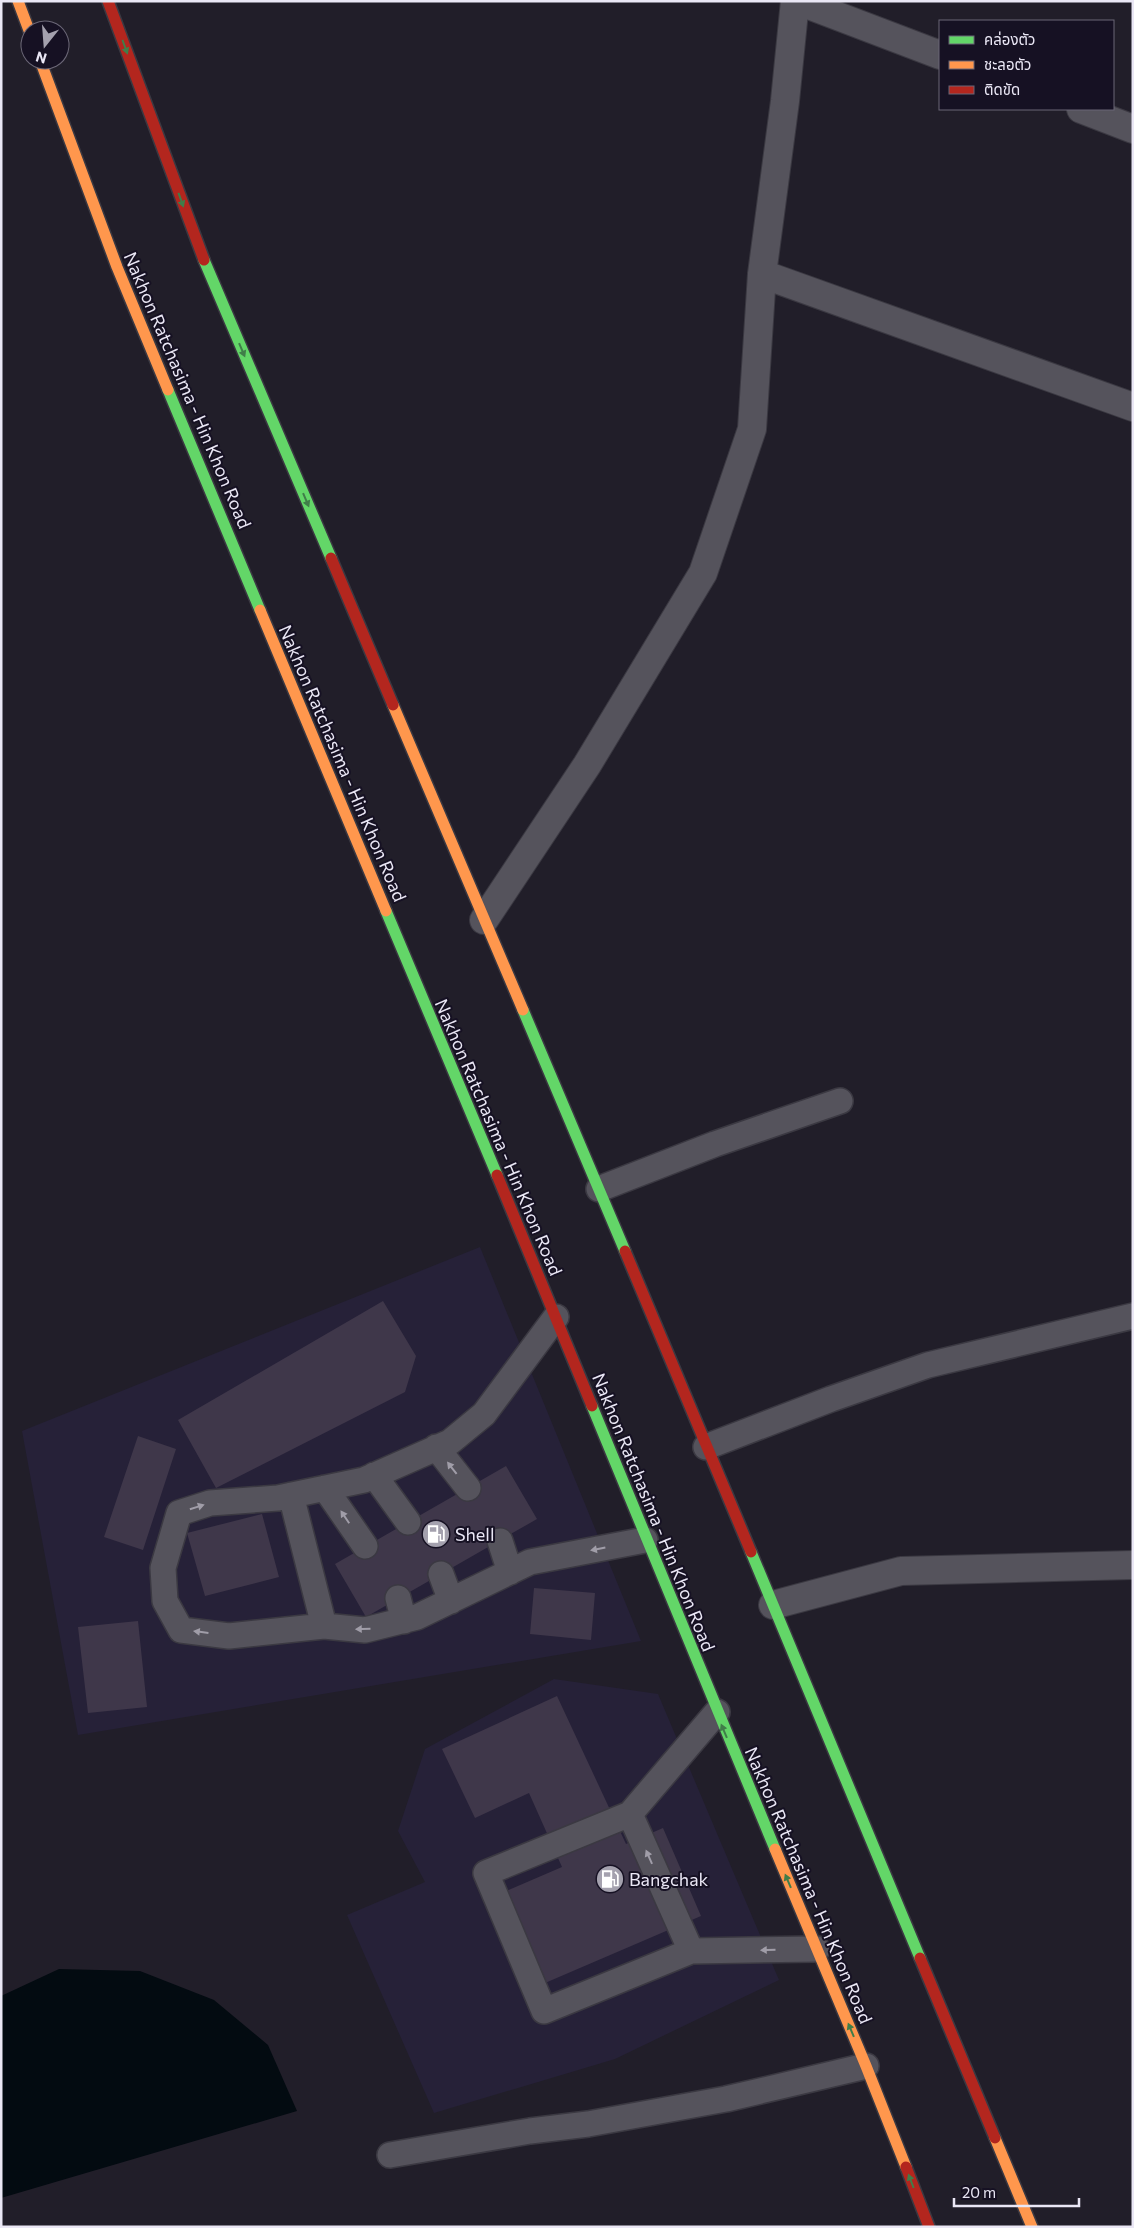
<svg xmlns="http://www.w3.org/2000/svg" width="1134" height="2228" viewBox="0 0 1134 2228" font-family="Commissioner,'Noto Sans Thai',sans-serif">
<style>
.built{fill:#262138}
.water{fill:#030b11}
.building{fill:#3f374a}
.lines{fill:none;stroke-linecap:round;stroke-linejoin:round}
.lane-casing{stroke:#3b3942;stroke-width:28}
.street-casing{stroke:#3b3942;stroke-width:30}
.fast-casing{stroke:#3b3942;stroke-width:14}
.slow-casing{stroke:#3b3942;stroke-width:14}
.jam-casing{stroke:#3b3942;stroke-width:14}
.lane{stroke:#55535c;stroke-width:25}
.street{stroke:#55535c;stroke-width:28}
.fast{stroke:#63d668;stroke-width:11}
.slow{stroke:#ff974d;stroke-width:11}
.jam{stroke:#b3261e;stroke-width:11}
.oneway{fill:#407d49}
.oneway2{fill:#a09da8}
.labels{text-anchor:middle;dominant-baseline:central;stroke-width:4;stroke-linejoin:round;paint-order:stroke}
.street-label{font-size:18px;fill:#eae7f5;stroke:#161123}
.poi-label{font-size:18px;fill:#eae7f5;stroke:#161123;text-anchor:start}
</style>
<rect width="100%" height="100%" fill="#211e29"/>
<path class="built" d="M480 1247 641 1641 78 1735 22 1431Z
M554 1679 658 1694 779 1980 615 2059 434 2113 347 1915 425 1882 398 1831 425 1749Z"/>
<path class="water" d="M59 1969 140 1971 214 2000 268 2045 297 2111 1 2198V1996Z"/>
<path class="building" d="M383 1301 416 1356 405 1392 216 1488 178 1420Z
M138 1436 176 1449 143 1550 104 1537Z
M506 1466 537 1519 366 1617 335 1564Z
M262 1514 279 1577 205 1596 187 1533Z
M534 1588 595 1593 591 1640 530 1634Z
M138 1621 147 1707 88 1713 78 1627Z
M557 1696 626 1844 663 1828 701 1916 545 1983 506 1891 562 1867 529 1793 475 1818 442 1749Z"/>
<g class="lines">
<defs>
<path id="lane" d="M599 1189 715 1144 840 1101
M556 1317 484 1414 450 1442 364 1480 278 1498 210 1503 179 1513 163 1568 165 1601 181 1630 229 1636 324 1626 365 1630 417 1617 530 1562 645 1540
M436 1447 468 1488
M706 1447 831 1399 928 1365 1133 1316
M374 1475 408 1522
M325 1488 365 1546
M291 1495 324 1626
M500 1541 510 1572
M441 1574 451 1601
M398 1598 404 1621
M717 1712 630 1814 691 1951 817 1949
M630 1814 486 1873 544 2011 691 1951
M390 2155 530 2131 588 2124 726 2099 866 2066"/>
<path id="street" d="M798 1 940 55
M1081 109 1133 129
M762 274 1133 407
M484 920 587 765 703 573 752 429 762 274 785 101 795 1
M773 1605 901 1571 1133 1565"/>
<path id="fast" d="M204 260 331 558
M168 390 260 610
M386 911 497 1175
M523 1010 625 1251
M592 1406 775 1849
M751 1552 920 1958"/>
<path id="slow" d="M18 1 30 33
M40 60 117 267 168 390
M260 610 386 911
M393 705 523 1010
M775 1849 866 2066 906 2167
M995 2138 1032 2227"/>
<path id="jam" d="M108 1 204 260
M331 558 393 705
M497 1175 592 1406
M625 1251 751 1552
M920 1958 995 2138
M906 2167 929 2227"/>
</defs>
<use href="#lane" class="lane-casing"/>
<use href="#street" class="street-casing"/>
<use href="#fast" class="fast-casing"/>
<use href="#slow" class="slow-casing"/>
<use href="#jam" class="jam-casing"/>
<use href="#lane" class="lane"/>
<use href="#street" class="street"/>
<use href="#fast" class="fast"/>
<use href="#slow" class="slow"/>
<use href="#jam" class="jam"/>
</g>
<defs><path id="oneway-solid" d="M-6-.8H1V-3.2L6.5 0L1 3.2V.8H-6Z" transform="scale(1.25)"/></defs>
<g class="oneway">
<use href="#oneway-solid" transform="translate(125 47) rotate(70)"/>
<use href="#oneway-solid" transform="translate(181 200) rotate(70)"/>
<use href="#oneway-solid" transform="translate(242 350) rotate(67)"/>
<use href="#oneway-solid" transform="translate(306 500) rotate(67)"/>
<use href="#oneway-solid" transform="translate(724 1731) rotate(-113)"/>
<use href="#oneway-solid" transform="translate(788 1881) rotate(-113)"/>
<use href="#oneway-solid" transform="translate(851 2030) rotate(-113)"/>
<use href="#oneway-solid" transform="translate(911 2181) rotate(-111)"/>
</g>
<g class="oneway2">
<use href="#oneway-solid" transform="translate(452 1468) rotate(-128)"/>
<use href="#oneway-solid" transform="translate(197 1507) rotate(-18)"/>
<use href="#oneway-solid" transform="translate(345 1517) rotate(-124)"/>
<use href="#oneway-solid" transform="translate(598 1549) rotate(169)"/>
<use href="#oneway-solid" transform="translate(363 1629) rotate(179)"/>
<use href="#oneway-solid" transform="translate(201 1632) rotate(-173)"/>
<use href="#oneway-solid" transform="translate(649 1857) rotate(-114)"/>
<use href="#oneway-solid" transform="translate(768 1950) rotate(179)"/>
</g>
<defs>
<symbol id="fuel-disc" viewBox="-11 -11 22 22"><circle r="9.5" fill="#a4a1ae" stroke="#161123"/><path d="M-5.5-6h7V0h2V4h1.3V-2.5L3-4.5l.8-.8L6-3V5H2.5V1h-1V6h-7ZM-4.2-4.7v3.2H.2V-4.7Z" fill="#fff"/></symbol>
</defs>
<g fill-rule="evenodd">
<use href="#fuel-disc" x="420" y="1518" width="32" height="32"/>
<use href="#fuel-disc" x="594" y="1863" width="32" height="32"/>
</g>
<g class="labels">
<g class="street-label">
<text transform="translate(188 390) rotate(67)">Nakhon Ratchasima - Hin Khon Road</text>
<text transform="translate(343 763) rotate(67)">Nakhon Ratchasima - Hin Khon Road</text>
<text transform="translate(499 1137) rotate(67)">Nakhon Ratchasima - Hin Khon Road</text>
<text transform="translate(654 1512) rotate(68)">Nakhon Ratchasima - Hin Khon Road</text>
<text transform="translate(809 1885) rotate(67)">Nakhon Ratchasima - Hin Khon Road</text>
</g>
<g class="poi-label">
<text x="455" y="1534">Shell</text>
<text x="629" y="1879">Bangchak</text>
</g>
</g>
<rect width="1134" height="2228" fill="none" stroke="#eae7f5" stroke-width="5"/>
<rect x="939" y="20" width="175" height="90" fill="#161123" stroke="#6b6777"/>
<rect x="949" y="36" width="25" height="8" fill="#63d668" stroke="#6b6777"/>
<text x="984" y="45" font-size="15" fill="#eae7f5">คล่องตัว</text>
<rect x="949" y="61" width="25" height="8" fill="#ff974d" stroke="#6b6777"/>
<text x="984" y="70" font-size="15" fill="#eae7f5">ชะลอตัว</text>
<rect x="949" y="86" width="25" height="8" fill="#b3261e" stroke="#6b6777"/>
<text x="984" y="95" font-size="15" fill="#eae7f5">ติดขัด</text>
<g transform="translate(45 45) rotate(197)"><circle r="24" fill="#161123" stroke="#6b6777"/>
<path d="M0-4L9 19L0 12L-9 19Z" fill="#a4a1ae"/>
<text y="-8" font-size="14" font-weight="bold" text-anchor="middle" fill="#eae7f5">N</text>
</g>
<path d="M954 2198v8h125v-8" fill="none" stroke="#eae7f5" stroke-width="2.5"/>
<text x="962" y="2198" font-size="15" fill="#eae7f5" stroke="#161123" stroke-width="4" paint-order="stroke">20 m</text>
</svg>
